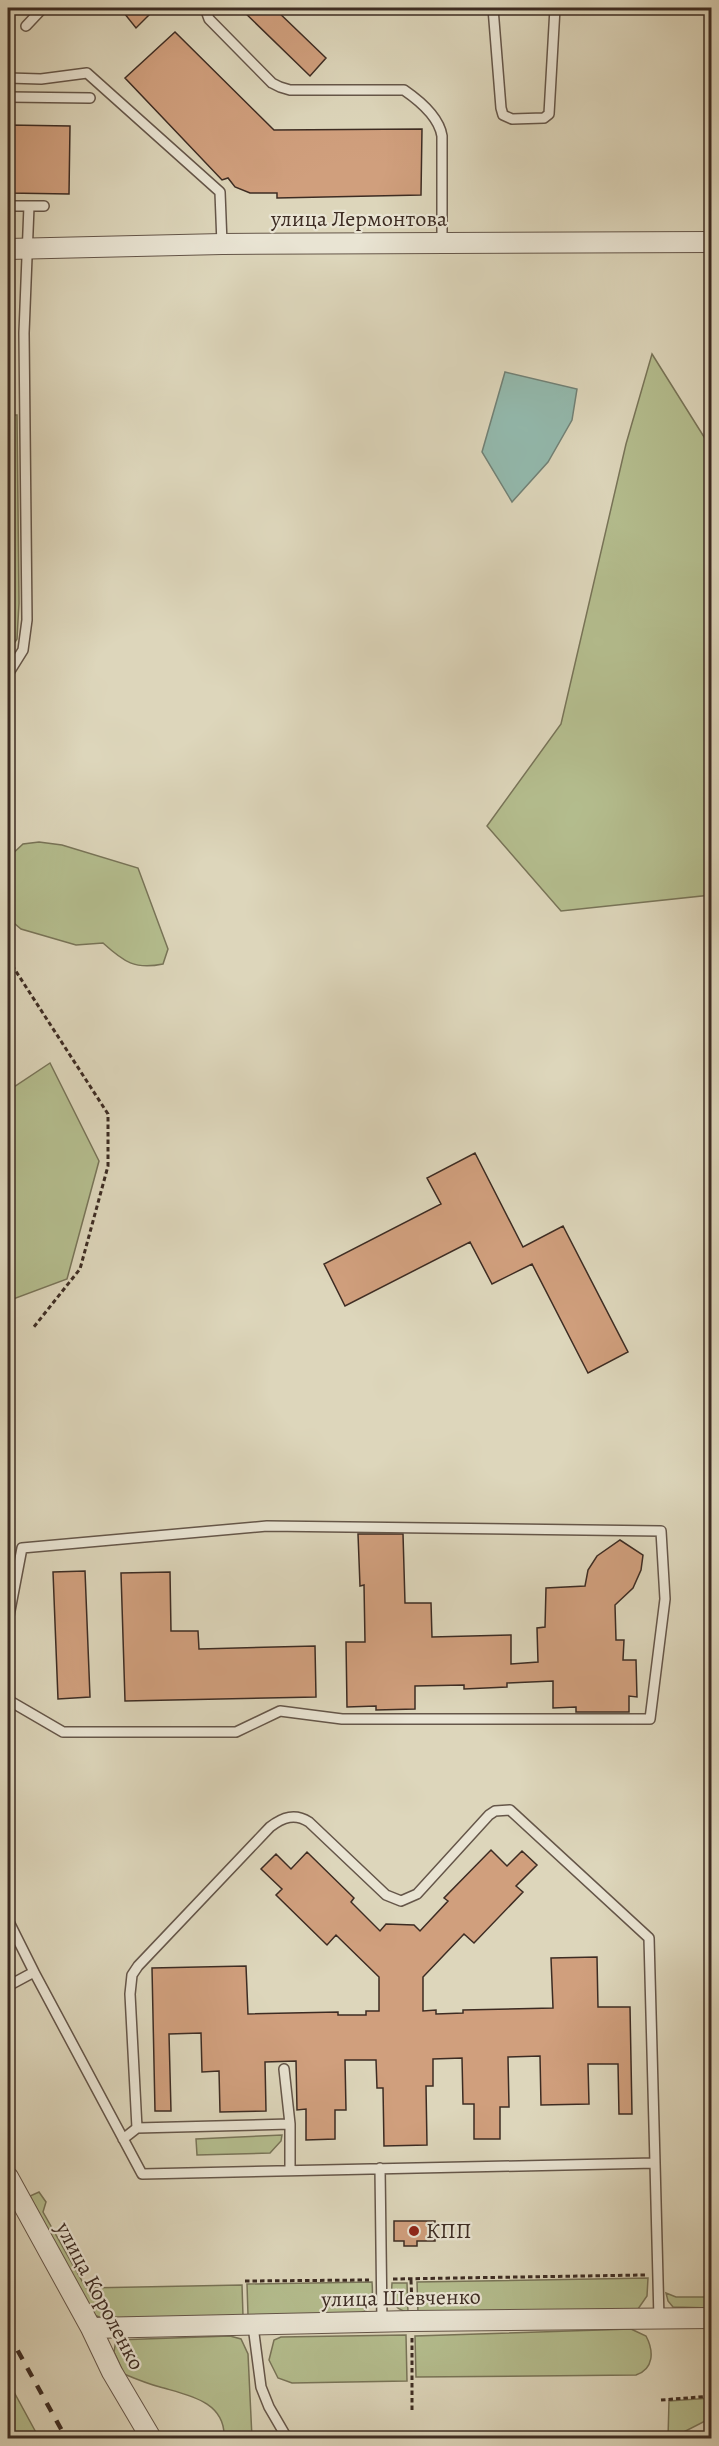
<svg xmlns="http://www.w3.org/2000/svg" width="719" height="2446" viewBox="0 0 719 2446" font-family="Alegreya,serif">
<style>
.green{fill:#b4bd8e;stroke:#787458;stroke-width:1.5}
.water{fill:#93b9ad;stroke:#718176;stroke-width:1.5}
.building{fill:#d09f7d;stroke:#3d2c23;stroke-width:1.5}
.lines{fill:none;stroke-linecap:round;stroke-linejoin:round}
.service-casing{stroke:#655649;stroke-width:12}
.minor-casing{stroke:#655649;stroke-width:22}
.path{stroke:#3d2c23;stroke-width:3;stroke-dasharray:4.5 3;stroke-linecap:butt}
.service{stroke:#e9e4d3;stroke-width:9}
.minor{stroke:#e9e4d3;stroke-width:20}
.rail{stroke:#3d2c23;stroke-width:4.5;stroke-dasharray:10 10;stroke-linecap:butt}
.poi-dot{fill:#8f2418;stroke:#e9e4d3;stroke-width:2}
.labels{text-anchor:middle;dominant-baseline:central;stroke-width:4.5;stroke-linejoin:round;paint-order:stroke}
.street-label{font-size:22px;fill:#3d2c23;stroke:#e9e4d3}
.poi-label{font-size:22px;fill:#3d2c23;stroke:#e9e4d3;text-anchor:start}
</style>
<rect width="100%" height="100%" fill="#ddd6bb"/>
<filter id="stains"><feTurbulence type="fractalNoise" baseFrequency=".00333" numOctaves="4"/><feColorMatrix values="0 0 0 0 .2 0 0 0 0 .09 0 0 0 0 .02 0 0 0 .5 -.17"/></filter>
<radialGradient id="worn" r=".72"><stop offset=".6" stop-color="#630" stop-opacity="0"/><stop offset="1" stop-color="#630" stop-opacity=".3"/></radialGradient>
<path class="green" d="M652 354 711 448V895L561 911 487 826 561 724 626 444Z
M8 415H17L19 603 17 639 8 653Z
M39 842 62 845 138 868 168 949 163 964C135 970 124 962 103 943L76 945 21 929 8 918V858L23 844Z
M50 1063 99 1161 67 1279 8 1301V1091Z
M282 2135 281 2141 270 2153 197 2155 196 2139Z
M39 2192 46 2202 43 2212 86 2288 242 2285 243 2316 102 2318 94 2315 87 2309 30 2196Z
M648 2278 647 2296 638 2309 418 2313 417 2282Z
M372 2282C373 2295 374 2309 359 2314L248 2315 247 2284Z
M392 2283H407L408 2312C391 2309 391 2298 392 2283Z
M666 2293 676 2297H711V2308L673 2307 668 2301Z
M631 2329 646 2336C654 2351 654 2369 636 2375L416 2377 415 2336Z
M406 2335 407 2381 292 2383 278 2378 269 2360 274 2340 281 2337Z
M230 2336 241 2339 248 2354 252 2438H224C226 2401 187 2395 160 2387 148 2384 136 2379 124 2374L114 2352 116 2340Z
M8 2381 39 2438H8Z
M711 2398V2428L707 2420 672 2438H668L669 2401Z"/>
<path class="water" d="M505 372 577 389 572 420 548 462 512 502 482 452Z"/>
<path class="building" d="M120 8H156L136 28Z
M240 8H274L326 58 310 76Z
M175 32 274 130 422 129 421 195 277 198V193H250L235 187 228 178 222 180 125 78Z
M8 125 70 126 69 194 8 193Z
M475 1153 523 1247 563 1226 628 1352 588 1373 532 1264 492 1284 470 1242 345 1306 324 1264 441 1204 427 1178Z
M358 1534H403L405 1603H431L432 1637 511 1635V1664L538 1662 537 1628 545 1627 546 1588 585 1586 588 1570 597 1556 620 1540 643 1555 641 1570 633 1588 615 1605 616 1640H624L623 1660H636L637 1697 629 1696V1712H576V1707L553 1708V1681L507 1683V1687L464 1689V1685L415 1686V1709L376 1710V1706L347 1707 346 1642H365L364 1585 360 1586Z
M85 1571 90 1697 58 1699 53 1572Z
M170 1572 171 1631H198L199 1649 315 1646 316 1697 125 1701 121 1573Z
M491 1850 507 1866 522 1851 537 1865 516 1886 523 1892 474 1943 464 1934 423 1977V2011L436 2010V2014L463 2013V2010L553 2008 551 1958 597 1957 598 2007H630L632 2114H619L618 2064H588L589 2104 541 2105 540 2056 508 2057 509 2107H500V2139H474V2104H463L462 2058 433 2059V2086H426L427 2145 384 2146 383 2088H377L376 2060H345L346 2110H335V2139L306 2140V2109L297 2110 296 2061 265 2062 266 2111 220 2112 219 2071 202 2072 201 2033 169 2034 171 2111H155L152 1968 246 1966 248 2014 338 2012V2015H366V2011H379V1977L336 1935 327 1945 276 1895 282 1889 261 1869 276 1854 291 1869 307 1852 354 1898 351 1902 380 1931 386 1924 414 1925 420 1931 448 1901 444 1898Z
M394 2221H435V2241H417V2246H404V2241H394Z"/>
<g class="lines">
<defs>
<path id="service" d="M205 8 209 19 272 83 280 87 290 90H404C420 101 439 117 442 136V243
M493 8 501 108 503 115 512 119 544 118 549 114 555 8
M26 26 43 8
M8 78 41 79 87 73 220 192 222 244
M8 97 90 98
M8 206H29
M8 674 23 650 27 620 24 333 29 206H44
M8 1621 22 1548 267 1526 661 1531 665 1599 650 1719H342L280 1711 236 1732H63L8 1700
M8 1920 34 1972
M8 1986 34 1972 142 2174 655 2163 649 1938 510 1810 495 1811 489 1815 417 1894 401 1901 386 1895 309 1822C295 1813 283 1817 270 1827L138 1966 132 1975 130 1994 137 2128
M284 2069 290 2124V2170
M123 2139 137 2128 290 2124
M655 2163 659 2319
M380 2168 382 2322
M253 2326 261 2387 269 2407 287 2438"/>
<path id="minor" d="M8 249 222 244 712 242
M8 2177 91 2328 112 2372 151 2438
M91 2328 412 2321 712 2318"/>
</defs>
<use href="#service" class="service-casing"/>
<use href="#minor" class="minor-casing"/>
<path class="path" d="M8 959 108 1114V1166L80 1269 33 1328
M393 2279 645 2275
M411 2280 412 2305
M245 2281 369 2280
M412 2338V2413
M661 2400 712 2396"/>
<use href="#service" class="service"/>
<use href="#minor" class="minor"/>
<path class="rail" d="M8 2333 66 2438"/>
</g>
<circle class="poi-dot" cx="414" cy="2231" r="6"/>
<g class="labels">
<g class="street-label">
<text x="359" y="219">улица Лермонтова</text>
<text transform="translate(100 2296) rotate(62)">улица Короленко</text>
<text transform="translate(401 2298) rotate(-1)">улица Шевченко</text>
</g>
<g class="poi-label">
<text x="426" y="2231">КПП</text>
</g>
</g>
<rect width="719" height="2446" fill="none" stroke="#ddd6bb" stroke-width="30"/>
<rect x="9" y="9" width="701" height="2428" fill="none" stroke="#3d2c23" stroke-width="3"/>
<rect x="15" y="15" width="689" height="2416" fill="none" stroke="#3d2c23" stroke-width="1.5"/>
<rect width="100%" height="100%" filter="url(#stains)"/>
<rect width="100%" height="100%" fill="url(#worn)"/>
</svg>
